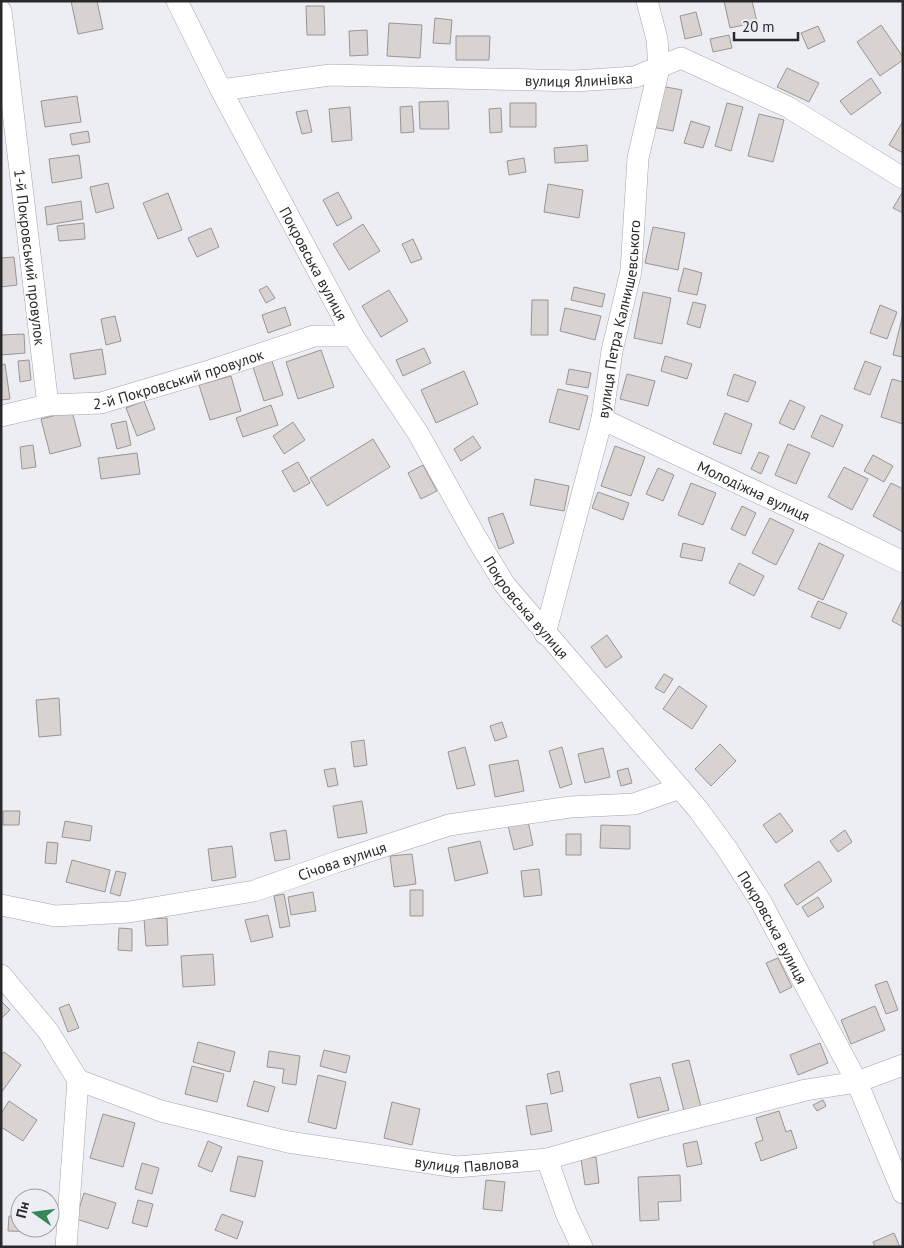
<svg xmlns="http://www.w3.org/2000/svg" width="904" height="1248" viewBox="0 0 904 1248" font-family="'PT Sans',sans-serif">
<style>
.building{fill:#d8d2d1;stroke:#9a9594}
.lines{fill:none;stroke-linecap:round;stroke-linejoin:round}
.minor-casing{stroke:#a3a5a9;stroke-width:22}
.minor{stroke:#fff;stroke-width:21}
.labels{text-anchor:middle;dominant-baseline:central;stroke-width:4.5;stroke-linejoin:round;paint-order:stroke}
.street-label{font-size:15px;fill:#29292b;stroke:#edeef3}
</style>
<rect width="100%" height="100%" fill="#edeef3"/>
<path class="building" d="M71 1H97L103 29 78 34Z
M724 1H752L757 22 730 28Z
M306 6H324L325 35H307Z
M696 12 702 35 685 39 680 16Z
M435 18 452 20 450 44 433 43Z
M389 23 422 25 420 58 387 56Z
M881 25 903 57V60L880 76 857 42Z
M818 26 825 41 808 49 801 33Z
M367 30 368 55 350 56 349 31Z
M729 35 732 48 713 52 710 39Z
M456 36H490L489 60H456Z
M787 68 819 83 809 102 777 87Z
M871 78 881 93 851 115 840 101Z
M661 86 682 90 673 131 652 127Z
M77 96 81 122 45 127 41 101Z
M448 101 449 129H420L419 102Z
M510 103H536V127H510Z
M727 103 743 107 731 151 715 146Z
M412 106 414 132 401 133 400 107Z
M350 107 352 140 332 142 329 109Z
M501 108 502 132 490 133 489 109Z
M307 110 312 132 302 134 296 112Z
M759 114 784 120 773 162 748 156Z
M691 121 710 127 703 148 684 143Z
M903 121V153L889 145Z
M88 131 90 142 72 145 70 134Z
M587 145 588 161 555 163 554 148Z
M79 155 82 178 52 183 49 159Z
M524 158 526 172 509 175 507 161Z
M108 183 114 208 96 213 90 187Z
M548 184 583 190 579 218 544 212Z
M338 192 352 218 337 226 323 200Z
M168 193 182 230 158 239 143 203Z
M902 193 903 194V213L893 208Z
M81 201 83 219 47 225 45 207Z
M84 223 85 239 59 241 57 226Z
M363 224 380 251 349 270 333 244Z
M653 227 685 233 678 270 645 263Z
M211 228 219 247 197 257 188 238Z
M413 239 422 259 411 263 402 244Z
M14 257 17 285 1 287V258Z
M684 268 702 273 697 295 678 291Z
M267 286 275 298 266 303 259 290Z
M574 287 605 294 602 307 571 300Z
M389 290 408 321 381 337 362 306Z
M643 292 671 298 662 344 634 338Z
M532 300H548V335H531Z
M693 302 706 305 700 328 687 324Z
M880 305 897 312 887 339 870 333Z
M285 307 291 325 268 333 262 315Z
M565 308 601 316 595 340 560 331Z
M903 314V357L893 355Z
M115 316 121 341 106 345 101 319Z
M24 334 25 353 1 355V335Z
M424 348 431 363 403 376 396 360Z
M102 349 106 374 74 379 70 354Z
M321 350 334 387 298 399 286 362Z
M665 356 692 364 687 379 661 371Z
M29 360 31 380 20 382 18 361Z
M272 361 283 395 264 401 253 367Z
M865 361 881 367 870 395 854 389Z
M5 364 10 399 1 400V365Z
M569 369 591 373 588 388 566 384Z
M464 371 478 404 436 423 421 390Z
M627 374 655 381 648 406 620 399Z
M734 374 756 382 748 402 727 395Z
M231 376 241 411 210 420 199 385Z
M892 379 903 382V424L881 417Z
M558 389 588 396 579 430 549 422Z
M790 400 805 407 794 430 779 423Z
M144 401 155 429 137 436 126 408Z
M271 405 278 425 243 437 236 418Z
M72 411 81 446 50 454 41 419Z
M725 413 752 424 741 454 713 444Z
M821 415 843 425 833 447 811 437Z
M126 421 131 445 117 449 111 424Z
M293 422 305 440 284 454 273 436Z
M473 436 481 448 461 461 454 449Z
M373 439 390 467 327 506 310 478Z
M788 444 810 453 796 484 775 475Z
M33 445 36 467 22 469 20 447Z
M615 446 645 457 631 496 601 486Z
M759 452 769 456 761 474 751 469Z
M137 453 140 474 101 479 98 458Z
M873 455 893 466 884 482 864 471Z
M298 462 310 483 294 492 282 471Z
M423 465 437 491 421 499 408 473Z
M844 467 868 479 852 510 828 497Z
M658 468 674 475 663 501 646 494Z
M535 479 569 486 564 511 530 505Z
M691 483 716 493 703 525 678 515Z
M891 483 903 489V532L873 516Z
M598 492 629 503 623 520 592 508Z
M742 506 756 513 745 536 731 529Z
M503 513 514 543 499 549 488 518Z
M770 518 794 530 776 565 752 553Z
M683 543 705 548 702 561 680 557Z
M819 543 844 555 823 600 798 589Z
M739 563 764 576 754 596 729 583Z
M903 598V627L892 621Z
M818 601 847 613 840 629 811 617Z
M607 635 622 657 606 668 591 647Z
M664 674 673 679 664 693 655 688Z
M679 686 707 706 692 729 663 709Z
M59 698 61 735 39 737 36 700Z
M502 722 507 737 495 741 490 726Z
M364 740 367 765 354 767 351 742Z
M720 744 736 761 711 786 695 769Z
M465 747 475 785 457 789 448 752Z
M562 747 572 784 560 788 549 751Z
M603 748 610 777 585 783 578 754Z
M518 760 524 791 495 797 489 765Z
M335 768 338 785 328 787 324 770Z
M628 768 632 783 621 786 617 771Z
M362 801 367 833 338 838 333 806Z
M3 811H20L19 825H3Z
M780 813 793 831 776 843 763 825Z
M65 821 92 826 90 841 62 837Z
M528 821 533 845 514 850 508 826Z
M601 825 630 826V849L600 848Z
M286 830 290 859 275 861 270 833Z
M845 830 852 842 838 852 830 841Z
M566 834H581V855H566Z
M480 841 488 873 455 881 448 848Z
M47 842 58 843 56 864 45 863Z
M232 846 236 877 212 881 208 849Z
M412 854 416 884 394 887 390 856Z
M72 860 110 870 105 892 66 882Z
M819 861 832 881 797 905 784 885Z
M539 869 542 895 524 897 521 871Z
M116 871 126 873 120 896 110 893Z
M410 890H423V916H410Z
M313 892 316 911 291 915 288 897Z
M284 894 290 926 280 928 274 896Z
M818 897 824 907 808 917 802 907Z
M268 915 273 937 251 942 245 920Z
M167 918 168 945 146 946 144 919Z
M119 928 132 929V951L118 950Z
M213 954 215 985 183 987 181 956Z
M778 958 792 987 780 993 766 963Z
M887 981 898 1010 886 1014 875 985Z
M1 1001 10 1010 1 1019Z
M69 1004 79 1028 68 1032 59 1008Z
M875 1006 885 1030 851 1044 841 1020Z
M198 1042 235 1052 230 1072 193 1062Z
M820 1043 828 1063 798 1075 790 1055Z
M324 1050 350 1056 346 1073 320 1066Z
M269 1051 300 1056 296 1085 282 1083 284 1069 267 1067Z
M4 1052 21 1065 1 1093V1056Z
M689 1060 701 1107 684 1111 672 1064Z
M192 1066 224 1074 217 1102 185 1094Z
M559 1071 563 1091 551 1094 547 1074Z
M318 1075 346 1082 336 1129 308 1122Z
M660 1077 669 1110 638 1118 630 1084Z
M254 1081 275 1087 268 1112 247 1106Z
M823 1100 826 1106 817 1111 813 1105Z
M9 1101 37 1120 23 1141 1 1127V1114Z
M392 1102 420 1109 412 1145 384 1138Z
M547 1103 552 1131 531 1135 526 1106Z
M779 1111 786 1132 791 1130 797 1148 761 1161 755 1143 763 1140 756 1118Z
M103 1114 135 1123 123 1167 90 1158Z
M208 1141 222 1147 212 1172 198 1166Z
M697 1141 702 1164 687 1167 683 1144Z
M238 1156 263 1161 255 1197 230 1191Z
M596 1157 599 1183 585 1185 581 1159Z
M142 1163 159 1168 152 1194 135 1189Z
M680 1175 681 1201 658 1202 659 1220 640 1221 638 1177Z
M486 1180 505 1182 502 1211 483 1209Z
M84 1193 116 1203 108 1229 76 1219Z
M138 1200 153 1204 147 1227 132 1223Z
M222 1214 243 1222 237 1239 215 1230Z
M9 1216H20V1228H42V1232L8 1231Z
M894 1233 900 1247H875L873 1242Z"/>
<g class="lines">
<defs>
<g id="minor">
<path id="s1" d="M177 1 221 90 353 336 418 433 477 539 505 585 697 808 727 849 761 902 857 1082 903 1193"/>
<path id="s2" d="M1 11 48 405"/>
<path id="s3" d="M221 90 330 75 575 81 635 77 681 58 788 107 903 178"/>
<path id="s4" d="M1 416 48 405 101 403 212 370 314 336H353"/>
<path id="s5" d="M602 419 842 532 903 562"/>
<path id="s6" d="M545 634 602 419 612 351 631 271 638 158 659 68 657 39 647 1"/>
<path id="s7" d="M1 905 55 916 129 912 254 891 336 862 449 825 570 807 634 804 680 788"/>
<path d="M1 975 48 1031 78 1080 66 1247"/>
<path id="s8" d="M78 1080 161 1111 288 1142 457 1167 547 1159 663 1126 806 1090 857 1082 903 1065"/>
<path d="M547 1159 566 1213 582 1247"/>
</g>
</defs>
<use href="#minor" class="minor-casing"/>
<use href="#minor" class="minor"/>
</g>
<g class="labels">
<g class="street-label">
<text stroke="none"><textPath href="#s3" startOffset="359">вулиця Ялинівка</textPath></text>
<text stroke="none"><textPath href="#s2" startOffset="248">1-й Покровський провулок</textPath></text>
<text stroke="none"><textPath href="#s1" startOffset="296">Покровська вулиця</textPath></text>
<text stroke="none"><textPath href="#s6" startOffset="324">вулиця Петра Калнишевського</textPath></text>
<text stroke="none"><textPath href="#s4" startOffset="182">2-й Покровський провулок</textPath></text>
<text stroke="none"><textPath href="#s5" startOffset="168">Молодіжна вулиця</textPath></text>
<text stroke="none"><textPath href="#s1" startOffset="701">Покровська вулиця</textPath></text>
<text stroke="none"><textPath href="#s7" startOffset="349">Січова вулиця</textPath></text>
<text stroke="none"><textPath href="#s1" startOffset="1106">Покровська вулиця</textPath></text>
<text stroke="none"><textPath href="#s8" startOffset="400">вулиця Павлова</textPath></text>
</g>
</g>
<rect width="904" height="1248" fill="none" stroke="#29292b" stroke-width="5"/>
<g transform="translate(35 1213) rotate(284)"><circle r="24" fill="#edeef3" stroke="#9f9fa3"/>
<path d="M0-4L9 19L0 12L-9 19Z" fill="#358556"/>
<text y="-8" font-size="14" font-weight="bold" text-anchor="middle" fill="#29292b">Пн</text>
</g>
<path d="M734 32v8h64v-8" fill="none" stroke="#29292b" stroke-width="2.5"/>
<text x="742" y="32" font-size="15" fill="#29292b" stroke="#edeef3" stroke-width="4" paint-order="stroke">20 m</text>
</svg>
